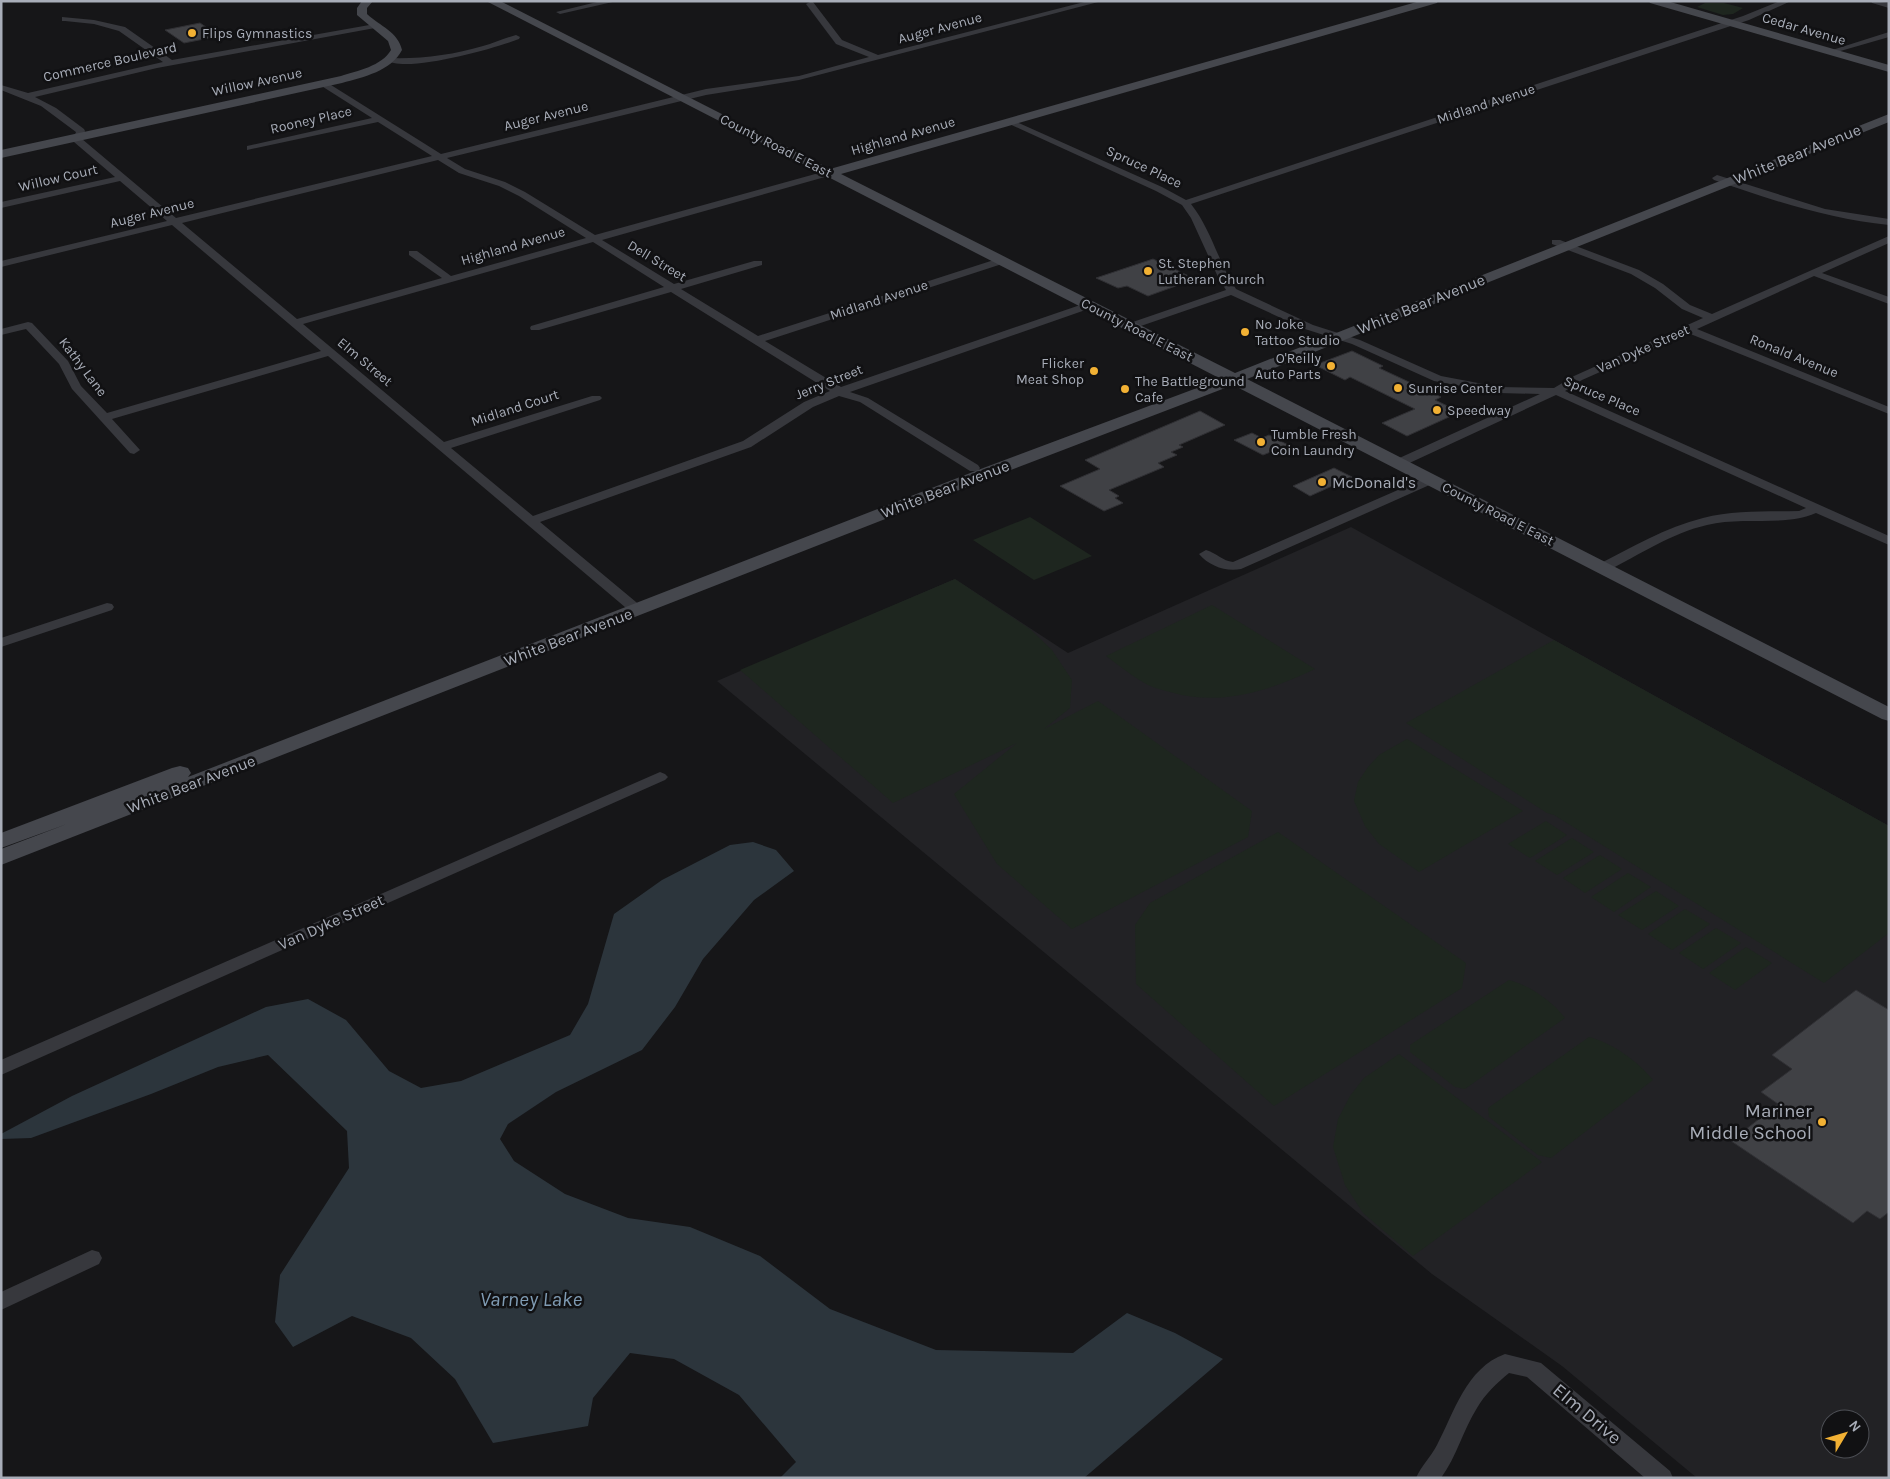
<svg xmlns="http://www.w3.org/2000/svg" width="1890" height="1479" viewBox="0 0 1890 1479" font-family="Karla,sans-serif">
<style>
.built{fill:#222225;fill-rule:evenodd}
.green{fill:#1e261f}
.water{fill:#2c353c}
.building{fill:#404145;stroke:#303034}
.lines{fill:none;stroke-linecap:round;stroke-linejoin:round}
.street{fill:#37383d;fill-rule:evenodd}
.secondary{fill:#45474d;fill-rule:evenodd}
.poi-dot{fill:#f2b134;stroke:#111113;stroke-width:2}
.labels{text-anchor:middle;dominant-baseline:central;stroke-width:5;stroke-linejoin:round;paint-order:stroke}
.far-street-label{font-size:14px;fill:#a8adb8;stroke:#111113}
.far-poi-label{font-size:14px;fill:#a8adb8;stroke:#111113;text-anchor:start}
.street-label{font-size:16px;fill:#a8adb8;stroke:#111113}
.poi-label{font-size:16px;fill:#a8adb8;stroke:#111113;text-anchor:start}
.near-poi-label{font-size:19px;fill:#a8adb8;stroke:#111113;text-anchor:end}
.near-street-label{font-size:19px;fill:#a8adb8;stroke:#111113}
.near-water-label{font-size:21px;font-style:italic;fill:#7f9bb3;stroke:#111113}
</style>
<rect width="100%" height="100%" fill="#161618"/>
<path class="built" d="M1351 527 1889 826V1478H1697L1562 1366 1432 1274 717 681 955 579 1068 653ZM1830 1419H1860V1449H1830Z"/>
<path class="green" d="M1705 3H1724L1743 8 1733 14 1723 15 1697 7Z
M1030 517 1092 556 1034 580 973 540Z
M955 579 1030 629 1052 650 1072 680 1070 708 1044 729 1098 701 1252 811 1248 837 1072 929 997 864 954 794 1017 743 893 803 740 670Z
M1212 605 1315 669C1268 691 1222 707 1170 692 1163 690 1154 688 1148 685 1133 677 1120 666 1106 656Z
M1554 640 1889 826V933L1824 983 1554 815 1547 813 1406 723Z
M1407 739 1523 811 1419 872 1379 844 1365 826 1354 801 1358 782 1368 767 1379 755Z
M1546 821 1567 835 1530 858 1508 844Z
M1278 832 1466 963 1462 988 1274 1106 1136 984 1135 925 1150 903Z
M1572 838 1594 852 1557 875 1535 861Z
M1600 855 1622 869 1585 893 1563 878Z
M1628 873 1651 887 1614 912 1591 897Z
M1656 891 1679 906 1642 930 1618 915Z
M1685 909 1710 924 1672 950 1648 934Z
M1716 928 1741 943 1703 969 1679 953Z
M1746 947 1772 963 1735 990 1709 973Z
M1509 980C1529 985 1553 1002 1565 1018L1465 1089 1455 1087 1410 1052V1045Z
M1589 1037C1612 1043 1638 1061 1653 1080L1551 1158 1538 1155 1489 1117 1488 1108Z
M1399 1054 1542 1162 1413 1256 1363 1213 1345 1185 1333 1147 1338 1119 1350 1096 1364 1078Z"/>
<path class="water" d="M753 842 776 850 794 871 754 900 703 959 675 1007 642 1050 556 1092 508 1124 500 1139 514 1161 565 1194 628 1218 690 1227 760 1256 830 1309 936 1350 1073 1353 1127 1313 1175 1333 1223 1359 1084 1478H780L796 1462 739 1395 674 1359 630 1353 593 1398 588 1426 493 1443 455 1379 411 1338 352 1316 293 1347 275 1322 280 1275 349 1168 347 1131 268 1055 218 1067 151 1094 31 1138 1 1139V1134L72 1096 266 1007 308 999 346 1020 389 1071 421 1088 461 1081 570 1035 588 1004 614 914 662 880 730 845Z"/>
<path class="building" d="M200 23 219 36 184 43 165 30Z
M1153 259 1195 279 1148 296 1127 286 1118 288 1096 278Z
M1352 351 1383 366 1379 368 1441 397 1435 400 1460 412 1407 436 1382 423 1415 409 1350 377 1345 380 1315 365Z
M1200 411 1225 425 1179 445 1183 447 1171 452 1177 455 1158 463 1164 467 1109 490 1119 496 1115 498 1123 503 1104 511 1060 486 1100 469 1085 460Z
M1252 433 1262 438 1269 435 1288 445 1263 455 1234 440Z
M1334 468 1352 477 1310 496 1293 486Z
M1856 990 1889 1010V1212L1880 1219 1867 1211 1853 1223 1731 1141 1778 1104 1761 1092 1792 1069 1772 1055Z"/>
<g class="lines">
<path class="street" d="M601 1H617L560 14 556 12Z
M1088 1H1102L799 80 706 95 447 158 465 169 505 182 525 192 595 235 826 171H832V175L602 240 674 284 754 261H762V265L681 289 758 336 997 259H1005V263L765 341 841 387 1086 303 1090 302 1095 305 1094 307 850 392 868 398 978 465 980 468 978 471H970L860 402 839 396 813 407 751 447 540 522 642 607 644 610 642 613H632L328 356 112 419 140 450 134 454 130 453 72 389 59 364 26 329 1 335V329L28 322 32 323 68 361 81 386 107 413 321 351 172 225 1 267V261L167 221 120 181 1 208V202L115 177 74 142 73 140 76 132 41 106 1 90V85L28 93 163 62 119 31 94 24 65 21H62V17L94 20 125 27 172 60 375 24 379 26 375 28 157 68 35 97 56 108 84 129 85 131 82 139 176 218 432 156 378 122 247 150V146L372 118 320 85 319 83 323 80 441 154 706 89 799 76 869 57 836 44 806 4 810 2H813L842 40 878 55ZM438 160 459 173 499 186 519 196 586 238 451 276 417 251H409V255L442 278 297 319 182 223ZM593 242 664 287 531 326 530 328 531 330H539L671 292 830 391 804 402 743 441 533 516 451 448 600 400 602 398 600 396H592L444 442 303 324Z
M1780 1H1791L1749 20 1191 204C1211 229 1218 262 1236 289L1313 325 1360 340 1441 376 1499 387 1554 388 1574 376 1703 318 1682 309 1655 288 1631 274 1552 244V240H1560L1639 270 1663 284 1690 305 1712 314 1889 236V243L1822 273 1889 297V304L1814 276 1697 329 1889 407V414L1688 333 1582 380 1565 391 1889 536V545L1816 513C1784 527 1742 516 1707 525 1672 533 1639 555 1607 571H1597L1595 568 1597 565C1631 548 1666 527 1703 518 1734 510 1767 512 1799 511L1806 508 1556 395 1403 466H1395L1393 463 1395 460 1540 394 1499 393 1434 381 1352 344 1305 329 1231 295 1135 328H1127L1126 326 1127 324 1226 290 1218 277 1191 218 1182 205 1156 191 1005 122 1012 120 1162 187 1186 200 1743 16Z
M1871 1 1889 3V8L1872 3Z
M1889 32V37L1830 54 1826 52Z
M516 35 520 37 519 39C496 48 405 74 386 60L390 58C421 59 453 55 483 46 494 43 505 38 516 35Z
M1717 175 1825 209 1889 219V225C1828 219 1771 200 1714 180L1712 178Z
M1430 476 1434 477 1436 480 1434 483 1241 569C1226 572 1209 566 1199 554L1206 550C1216 553 1223 561 1233 562Z
M107 603 112 604 114 607 112 610 1 647V638Z
M660 772 665 774 668 777 665 780 1 1075V1060Z
M92 1250 99 1252 102 1258 99 1264 1 1310V1292Z
M1505 1354 1541 1363 1670 1471 1673 1478H1645L1527 1377 1509 1373C1497 1383 1485 1394 1477 1408 1463 1430 1457 1456 1441 1478H1416C1421 1466 1431 1457 1437 1445 1454 1413 1466 1368 1505 1354Z"/>
<path class="secondary" d="M362 1H373L367 8V14C380 26 398 32 402 50 391 71 364 77 342 83L1 158V150L341 76C357 71 382 66 391 50L388 41 357 15V8Z
M486 1H500L830 169 1420 1H1438L1437 3 841 174 1235 373 1889 114V122L1247 379 1889 707V721L1882 719 1233 385 990 478 1 865V849L67 824 1 848V833L172 768 180 766 188 768 191 773 188 777 978 470 1221 379Z
M1649 1H1667L1889 65V72L1650 3Z"/>
</g>
<g class="poi-dot">
<circle cx="192" cy="33" r="5"/>
<circle cx="1148" cy="271" r="5"/>
<circle cx="1245" cy="332" r="5"/>
<circle cx="1331" cy="366" r="5"/>
<circle cx="1094" cy="371" r="5"/>
<circle cx="1398" cy="388" r="5"/>
<circle cx="1125" cy="389" r="5"/>
<circle cx="1437" cy="410" r="5"/>
<circle cx="1261" cy="442" r="5"/>
<circle cx="1322" cy="482" r="5"/>
<circle cx="1822" cy="1122" r="5"/>
</g>
<g class="labels">
<g class="far-street-label">
<text transform="translate(940 28) rotate(-15)">Auger Avenue</text>
<text transform="translate(1804 29) rotate(16)">Cedar Avenue</text>
<text transform="translate(110 62) rotate(-13)">Commerce Boulevard</text>
<text transform="translate(257 82) rotate(-12)">Willow Avenue</text>
<text transform="translate(1486 104) rotate(-18)">Midland Avenue</text>
<text transform="translate(546 116) rotate(-14)">Auger Avenue</text>
<text transform="translate(311 120) rotate(-13)">Rooney Place</text>
<text transform="translate(903 136) rotate(-16)">Highland Avenue</text>
<text transform="translate(776 146) rotate(27)">County Road E East</text>
<text transform="translate(1144 167) rotate(25)">Spruce Place</text>
<text transform="translate(58 178) rotate(-13)">Willow Court</text>
<text transform="translate(152 213) rotate(-14)">Auger Avenue</text>
<text transform="translate(513 246) rotate(-16)">Highland Avenue</text>
<text transform="translate(657 261) rotate(31)">Dell Street</text>
<text transform="translate(879 300) rotate(-18)">Midland Avenue</text>
<text transform="translate(1137 330) rotate(27)">County Road E East</text>
<text transform="translate(1643 349) rotate(-24)">Van Dyke Street</text>
<text transform="translate(1794 356) rotate(22)">Ronald Avenue</text>
<text transform="translate(365 362) rotate(40)">Elm Street</text>
<text transform="translate(83 367) rotate(53)">Kathy Lane</text>
<text transform="translate(829 382) rotate(-22)">Jerry Street</text>
<text transform="translate(1602 396) rotate(23)">Spruce Place</text>
<text transform="translate(515 408) rotate(-18)">Midland Court</text>
<text transform="translate(1498 514) rotate(27)">County Road E East</text>
</g>
<g class="far-poi-label">
<text x="202" y="33">Flips Gymnastics</text>
<text x="1158" y="263">St. Stephen<tspan x="1158" dy="16">Lutheran Church</tspan></text>
<text x="1255" y="324">No Joke<tspan x="1255" dy="16">Tattoo Studio</tspan></text>
<text x="1321" y="358" text-anchor="end">O'Reilly<tspan x="1321" dy="16">Auto Parts</tspan></text>
<text x="1084" y="363" text-anchor="end">Flicker<tspan x="1084" dy="16">Meat Shop</tspan></text>
<text x="1135" y="381">The Battleground<tspan x="1135" dy="16">Cafe</tspan></text>
<text x="1408" y="388">Sunrise Center</text>
<text x="1447" y="410">Speedway</text>
<text x="1271" y="434">Tumble Fresh<tspan x="1271" dy="16">Coin Laundry</tspan></text>
</g>
<g class="street-label">
<text transform="translate(1797 154) rotate(-22)">White Bear Avenue</text>
<text transform="translate(1421 304) rotate(-22)">White Bear Avenue</text>
<text transform="translate(945 489) rotate(-21)">White Bear Avenue</text>
<text transform="translate(568 637) rotate(-21)">White Bear Avenue</text>
<text transform="translate(191 784) rotate(-21)">White Bear Avenue</text>
<text transform="translate(331 922) rotate(-24)">Van Dyke Street</text>
</g>
<g class="poi-label">
<text x="1332" y="482">McDonald's</text>
</g>
<g class="near-poi-label">
<text x="1812" y="1111">Mariner<tspan x="1812" dy="22">Middle School</tspan></text>
</g>
<g class="near-street-label">
<text transform="translate(1587 1414) rotate(40)">Elm Drive</text>
</g>
<g class="near-water-label">
<text x="531" y="1299">Varney Lake</text>
</g>
</g>
<rect width="1890" height="1479" fill="none" stroke="#a8adb8" stroke-width="5"/>
<g transform="translate(1845 1434) rotate(52)"><circle r="24" fill="#111113" stroke="#4d4f55"/>
<path d="M0-4L9 19L0 12L-9 19Z" fill="#f2b134"/>
<text y="-8" font-size="14" font-weight="bold" text-anchor="middle" fill="#a8adb8">N</text>
</g>
</svg>
